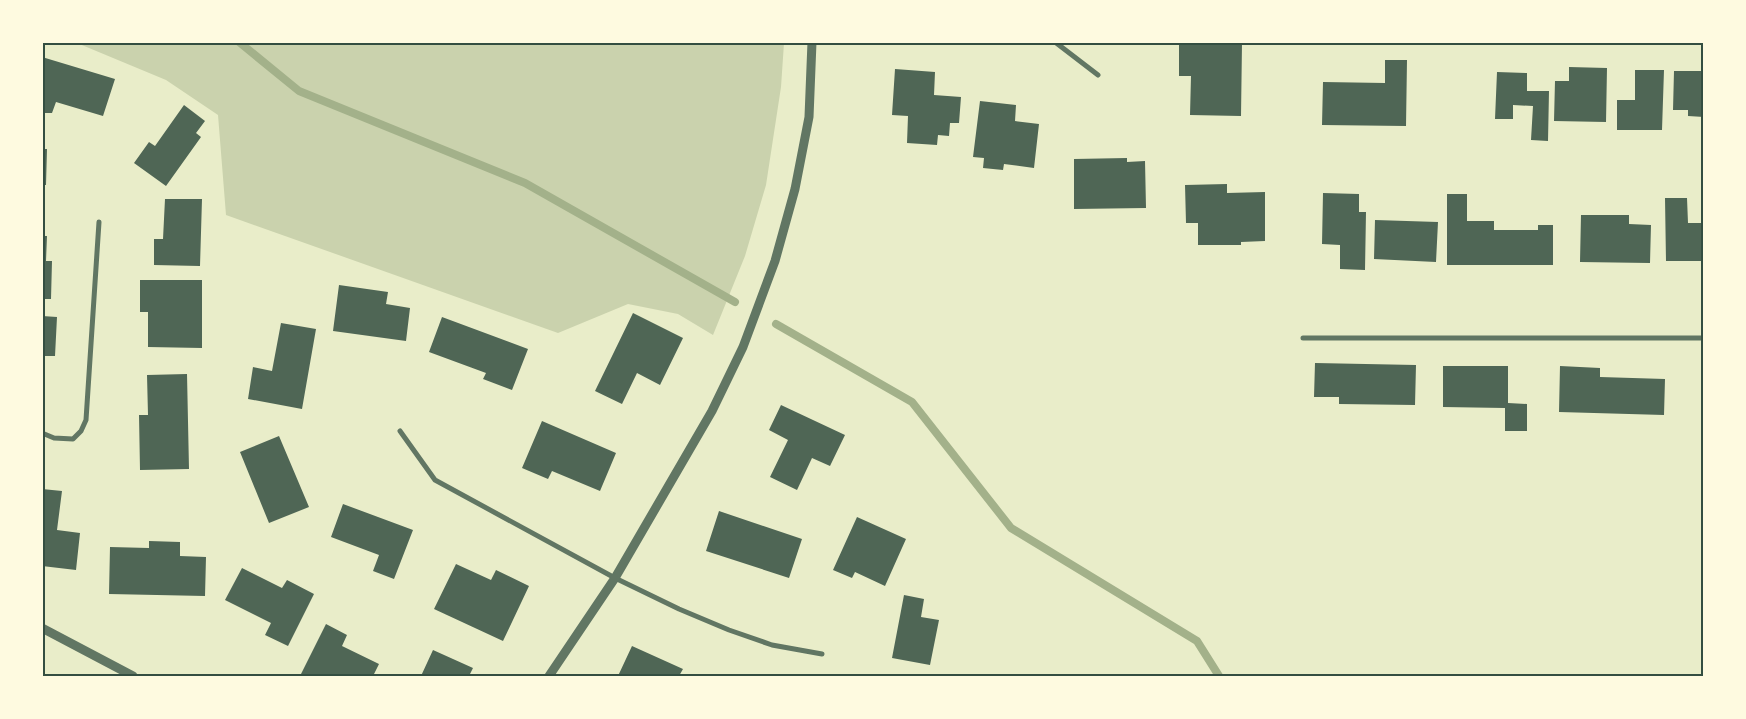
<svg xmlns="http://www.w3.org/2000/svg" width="1746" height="719" viewBox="0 0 1746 719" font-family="'Source Sans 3',sans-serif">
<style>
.green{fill:#cad2ad}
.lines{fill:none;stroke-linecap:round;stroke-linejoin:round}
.stream{stroke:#a3b18a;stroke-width:8}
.building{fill:#4f6655}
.minor{stroke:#617663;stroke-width:5}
.tertiary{stroke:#617663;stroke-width:9}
.neatline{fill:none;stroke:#344e41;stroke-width:2}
</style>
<rect width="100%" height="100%" fill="#e9edc9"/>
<path class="green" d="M77 43H784L781 87 766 185 745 256 713 335 678 314 628 304 558 333 226 215 218 115 166 80Z"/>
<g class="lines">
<path class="stream" d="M239 42 299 91 525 183 735 302
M776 324 912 402 1011 528 1197 641 1219 676"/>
</g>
<path class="building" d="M1179 42 1242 43 1241 116 1190 115 1191 76H1179Z
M42 57 115 79 103 116 56 102 52 113H42Z
M1385 60H1407L1406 126 1322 125 1323 82 1385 83Z
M1569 67 1607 68 1606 122 1554 121 1555 81H1569Z
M895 69 935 72 934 95 961 97 959 123H950L949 136 938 135 937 145 907 143 908 116 892 115Z
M1635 70H1664L1662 130H1617V100H1635Z
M1674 71H1704V117L1688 116V110H1673Z
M1497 72 1527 73V91H1549L1548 141 1531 140 1533 106 1513 105V119H1495Z
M980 101 1016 105 1015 121 1039 124 1034 168 1004 164 1003 170 983 168 984 158 973 157Z
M184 105 205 121 196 133 201 137 166 186 134 163 149 142 155 146Z
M42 149H47L46 185H42Z
M1127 158V162L1145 161 1146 208 1074 209V159Z
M1227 184V193L1265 192V241L1241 242V245H1198V223H1186L1185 185Z
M1323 193 1359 194V212H1366L1365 270 1340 269V245L1322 244Z
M1447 194H1467V221H1494V230H1538V225H1553V265H1447Z
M1665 198H1687L1688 223H1704V261H1666Z
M165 199H202L200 266 154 265V239H163Z
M1581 215H1629V224L1651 225 1650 263 1580 262Z
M1375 220 1438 222 1436 262 1374 259Z
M42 236H47L46 261H52L51 299H42Z
M140 280H202V348L148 347V312H140Z
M339 285 388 292 386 304 410 308 406 341 333 331Z
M633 313 683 338 660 385 637 373 622 404 595 391Z
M42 316 57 317 55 356H42Z
M442 317 528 349 512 390 483 379 486 373 429 352Z
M281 323 316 329 302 409 248 399 253 367 272 371Z
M1315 363 1416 365 1415 405 1339 404V397H1314Z
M1443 366H1508V403L1527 404V431H1505V408L1443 407Z
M1560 366 1600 368V377L1665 379 1664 415 1559 412Z
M187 374 189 469 140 470 139 415H148L147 375Z
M781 405 845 435 830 466 812 458 797 490 770 477 788 440 769 430Z
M542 421 616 453 600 491 552 471 548 479 522 468Z
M279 436 309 507 269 523 240 452Z
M42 489 62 491 57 530 80 533 76 570 42 566Z
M343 504 413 530 394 579 373 571 379 555 331 537Z
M719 511 802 539 789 578 706 551Z
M857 517 906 539 885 586 855 572 852 578 833 570Z
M149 541 180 542V556L206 557 205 596 109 594 110 547 149 548Z
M456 564 491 580 496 570 529 586 503 641 434 609Z
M242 568 282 588 287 580 314 594 288 646 265 635 271 623 225 600Z
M904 595 924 599 921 617 939 620 930 665 892 658Z
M326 624 347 635 342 646 379 664 373 676H300Z
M632 646 683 669 679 676H618Z
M433 650 473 668 469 676H421Z"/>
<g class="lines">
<path class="minor" d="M1055 42 1098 75
M1303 338H1704
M400 431 435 480 615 578 679 609 729 630 772 645 822 654
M42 433 54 438 73 439 81 431 86 420 99 222"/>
<path class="tertiary" d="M42 628 133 676
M549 676 615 578 712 411 743 347 775 261 795 189 809 117 812 42"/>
</g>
<rect width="1746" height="719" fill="none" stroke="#fefae0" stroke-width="88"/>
<rect x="44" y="44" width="1658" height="631" class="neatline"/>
</svg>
